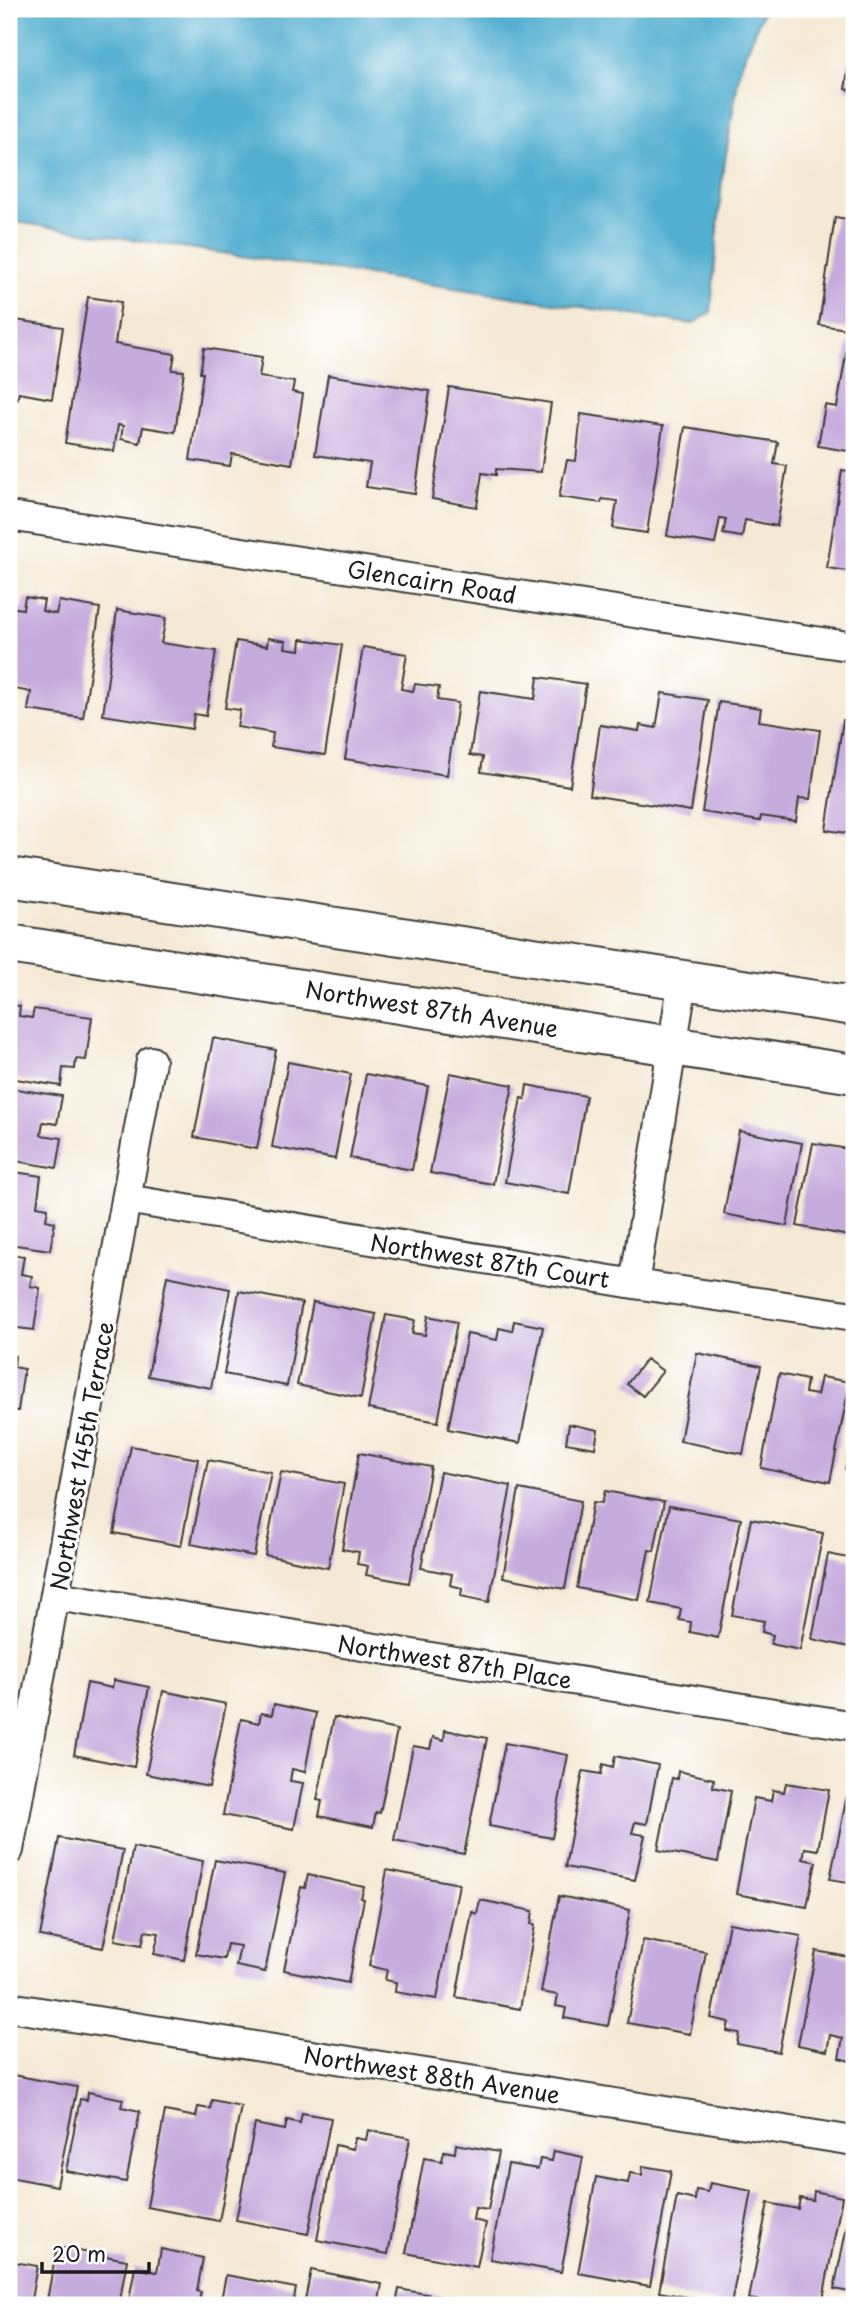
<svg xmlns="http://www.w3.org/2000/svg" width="863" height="2314" viewBox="0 0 863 2314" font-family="'Playpen Sans',sans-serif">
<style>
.water{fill:#52afd0;stroke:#376676;stroke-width:2}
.building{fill:#c6abdd}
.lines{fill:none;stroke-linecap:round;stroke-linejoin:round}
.street-casing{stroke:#3c3b38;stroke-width:32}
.secondary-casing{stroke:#3c3b38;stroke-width:42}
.street{stroke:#fff;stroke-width:28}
.secondary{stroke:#fff;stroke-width:38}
.labels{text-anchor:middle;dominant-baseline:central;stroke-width:6;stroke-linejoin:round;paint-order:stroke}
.street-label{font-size:23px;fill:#1c1c1c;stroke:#fff}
</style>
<rect width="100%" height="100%" fill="#fff"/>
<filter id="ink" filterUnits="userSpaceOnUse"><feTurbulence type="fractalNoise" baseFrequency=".0143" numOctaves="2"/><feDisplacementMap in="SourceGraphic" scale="14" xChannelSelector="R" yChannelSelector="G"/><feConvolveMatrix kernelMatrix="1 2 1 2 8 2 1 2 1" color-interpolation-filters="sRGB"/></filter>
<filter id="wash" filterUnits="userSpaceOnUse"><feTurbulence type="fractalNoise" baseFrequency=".00686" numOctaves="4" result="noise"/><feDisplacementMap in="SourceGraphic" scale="28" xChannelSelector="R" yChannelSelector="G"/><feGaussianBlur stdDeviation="1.57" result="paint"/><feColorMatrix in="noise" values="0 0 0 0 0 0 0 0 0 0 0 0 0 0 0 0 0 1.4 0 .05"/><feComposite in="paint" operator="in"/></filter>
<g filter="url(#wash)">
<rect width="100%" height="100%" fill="#f4e9d4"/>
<path class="water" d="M11 9H764L740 68 722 179 711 312 693 324 9 221V10Z"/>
<g id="blocks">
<path class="building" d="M853 39H854V91L845 89Z
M835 217 854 220V330L819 325Z
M88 297 121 302 115 344 175 354 172 370 184 371 175 432 143 427 140 443 121 439 123 426 118 425 114 451 65 443Z
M9 319 63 327 52 399 19 393 17 400 9 399Z
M848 343 854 344V452L818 446 825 405 837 407Z
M204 348 262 357 259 377 294 382 292 392 303 394 292 464 232 454 230 466 190 460 203 373H200Z
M328 375 430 391 415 494 366 487 370 463 315 455Z
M449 387 551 403 541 472 496 469V475L482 473 477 507 432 499Z
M581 414 663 426 647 533 613 528 617 501 602 499 601 503 559 497 567 460 576 461Z
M685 427 778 442 774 464 787 466 777 526 745 520 742 537 723 534 726 519 720 518 715 544 667 536Z
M842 470 854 472V572L827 568Z
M25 597 44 600 42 611 56 614 59 601 100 608 83 718 28 710 31 692 9 688V607L23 609Z
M117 610 166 618 161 643 216 651 206 716 194 714 192 729 103 715Z
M268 638 286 641 285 648 300 650 301 639 342 645 325 755 271 747 273 733 237 727 240 710 225 708 236 641 267 646Z
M363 647 407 654 401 689 413 691 415 684 439 687 437 700 458 703 447 775 345 759Z
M538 677 586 684 570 786 481 772 483 757 470 755 480 691 535 699Z
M662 693 708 700 691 811 590 795 600 725 639 731 640 725 656 728Z
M719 702 761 708 759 721 820 730 810 799 799 798 796 821 761 816 760 821 702 812Z
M843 720 854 721V834L826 830Z
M9 1005 20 1006 19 1016 32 1018 34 1009 92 1017 86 1060 76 1059 75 1069 63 1068 61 1086 9 1078Z
M213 1038 276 1050 257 1149 194 1137Z
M288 1062 351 1074 335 1159 272 1147Z
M450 1073 513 1085 493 1184 430 1173Z
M366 1074 428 1086 412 1170 350 1158Z
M527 1085 586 1096 569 1194 505 1182 521 1098 525 1099Z
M9 1088 62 1096 57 1124 43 1122 41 1135 62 1138 57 1168 9 1160Z
M739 1131 802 1143 787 1226 724 1214Z
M813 1143 854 1150V1237L797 1226Z
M9 1171 41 1176 37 1206 48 1208 46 1220 55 1222 50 1250 9 1244Z
M9 1254 24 1256 21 1274 32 1276 30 1286 40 1288 34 1330 9 1327Z
M167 1276 230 1289 211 1388 148 1376Z
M239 1291 302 1303 287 1386 224 1374Z
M313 1302 376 1314 361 1398 297 1385Z
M386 1315 415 1320 412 1333 425 1335 428 1316 457 1322 438 1422 368 1409Z
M514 1321 543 1327 520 1443 448 1429 467 1334 497 1340 499 1328 512 1331Z
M697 1353 761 1366 743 1454 680 1441Z
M9 1355 15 1356 14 1367 24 1369 18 1411 9 1410Z
M646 1359 663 1371 643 1396 627 1384Z
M779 1374 807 1380 805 1393 817 1395 821 1377 850 1382 830 1482 761 1468Z
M569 1424 598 1430 595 1448 566 1443Z
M853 1427H854V1471L845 1469Z
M131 1446 198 1459 181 1546 114 1533Z
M359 1453 431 1467 409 1583 366 1575 368 1566 357 1564 359 1552 342 1549Z
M208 1460 271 1472 254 1556 191 1544Z
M281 1472 344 1484 328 1568 265 1555Z
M440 1472 511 1486 489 1602 461 1596 462 1588 450 1585 452 1574 421 1568Z
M519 1489 581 1501 565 1589 503 1577Z
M605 1491 664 1502 654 1551 649 1550 639 1600 577 1588 593 1502 602 1503Z
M669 1506 741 1519 718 1638 690 1632 691 1622 679 1620 681 1609 650 1603Z
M751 1519 823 1533 800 1650 771 1644 773 1635 762 1632 764 1621 732 1615Z
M828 1554 854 1559V1648L812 1639Z
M114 1680 149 1687 134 1767 74 1755 87 1683 112 1688Z
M163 1691 226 1704 209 1787 146 1774Z
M274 1704 316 1713 305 1772 292 1769 290 1781 303 1783 294 1829 223 1815 241 1719 259 1723 261 1713 272 1715Z
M334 1717 397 1730 380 1813 376 1812 373 1827 319 1816 322 1801 317 1800Z
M445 1730 487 1738 464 1854 394 1840 413 1746 430 1749 433 1737 444 1740Z
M505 1743 568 1755 552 1838 489 1826Z
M615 1756 658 1765 647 1824 635 1822 632 1833 645 1835 635 1880 565 1867 583 1771 601 1774 603 1764 613 1767Z
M678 1771 714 1779 713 1787 731 1791 718 1862 658 1850 672 1778 677 1779Z
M786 1783 829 1790 818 1850 805 1848 803 1859 816 1862 807 1907 736 1894 754 1798 771 1801 773 1790 784 1792Z
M847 1796 854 1797V1883L830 1879Z
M59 1838 123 1850 103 1948 40 1936Z
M133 1847 203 1861 184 1960 154 1954 159 1933 145 1931 142 1945 115 1940Z
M215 1860 285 1873 265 1972 236 1966 240 1946 227 1944 224 1959 196 1954Z
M387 1870 459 1884 437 1999 395 1992 396 1982 385 1980 387 1970 369 1966Z
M308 1875 364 1887 361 1898 364 1899 348 1983 284 1970 301 1887 305 1888Z
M559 1896 630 1910 608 2026 564 2018 566 2008 556 2006 558 1995 541 1992Z
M480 1900 533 1911 531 1924 535 1925 520 2009 456 1997 472 1912 477 1914Z
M729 1923 801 1936 779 2052 737 2044 739 2033 727 2031 729 2022 711 2018Z
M643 1940 706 1952 690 2034 627 2023Z
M816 1951 854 1958V2062L839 2058 843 2038 830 2035 827 2051 798 2045Z
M13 2075 77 2087 57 2186 9 2177V2097Z
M88 2092 123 2099 121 2107 140 2111 126 2182 66 2171 80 2099 87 2100Z
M212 2100 241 2106 219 2221 147 2207 165 2111 196 2117 198 2107 210 2109Z
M302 2113 331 2118 308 2234 236 2220 255 2124 285 2130 287 2120 300 2123Z
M368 2130 410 2138 388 2254 317 2240 335 2145 353 2149 355 2138 366 2140Z
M456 2144 499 2152 488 2210 475 2208 473 2220 486 2223 477 2267 406 2253 424 2158 442 2161 444 2151 455 2153Z
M554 2151 583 2157 561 2272 490 2259 508 2164 538 2169 540 2159 552 2161Z
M643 2166 671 2171 650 2286 578 2273 596 2177 628 2183 630 2173 642 2175Z
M710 2183 752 2191 731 2305 659 2292 677 2196 695 2200 696 2190 708 2192Z
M814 2191 842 2197 822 2305H785L749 2299 768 2203 798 2209 800 2198 813 2200Z
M852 2202 854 2203V2293L834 2289Z
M57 2247 127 2260 119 2305H46Z
M161 2249 203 2258 197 2291 201 2292 198 2305H128L135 2268 157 2272Z
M9 2261 37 2266 30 2305H9Z
M311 2270 382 2284 378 2305H304Z
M226 2275 296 2288 293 2305H220Z
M399 2289 470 2302V2305H396Z"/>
</g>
</g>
<g filter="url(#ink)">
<use href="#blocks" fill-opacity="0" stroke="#3c3b38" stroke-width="2"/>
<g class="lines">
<defs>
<path id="street" d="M9 516 854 647
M126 1199 634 1284 854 1316
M634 1284 683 980
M56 1596 854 1726
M9 1850 151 1061
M9 2007 854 2141"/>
<path id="secondary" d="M9 877 854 1006
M9 944 854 1074"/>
</defs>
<use href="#street" class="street-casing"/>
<use href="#secondary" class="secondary-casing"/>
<use href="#street" class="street"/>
<use href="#secondary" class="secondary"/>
</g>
</g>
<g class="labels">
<g class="street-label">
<text transform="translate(432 581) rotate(9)">Glencairn Road</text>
<text transform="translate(432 1008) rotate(9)">Northwest 87th Avenue</text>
<text transform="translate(490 1260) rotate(9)">Northwest 87th Court</text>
<text transform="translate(81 1456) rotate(-80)">Northwest 145th Terrace</text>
<text transform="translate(455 1661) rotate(9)">Northwest 87th Place</text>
<text transform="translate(432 2074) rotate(9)">Northwest 88th Avenue</text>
</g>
</g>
<rect width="863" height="2314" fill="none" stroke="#fff" stroke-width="35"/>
<path d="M42 2262v10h107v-10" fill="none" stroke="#1c1c1c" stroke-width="3.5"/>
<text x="52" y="2262" font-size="21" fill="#1c1c1c" stroke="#ffffff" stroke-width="5" paint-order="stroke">20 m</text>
</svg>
